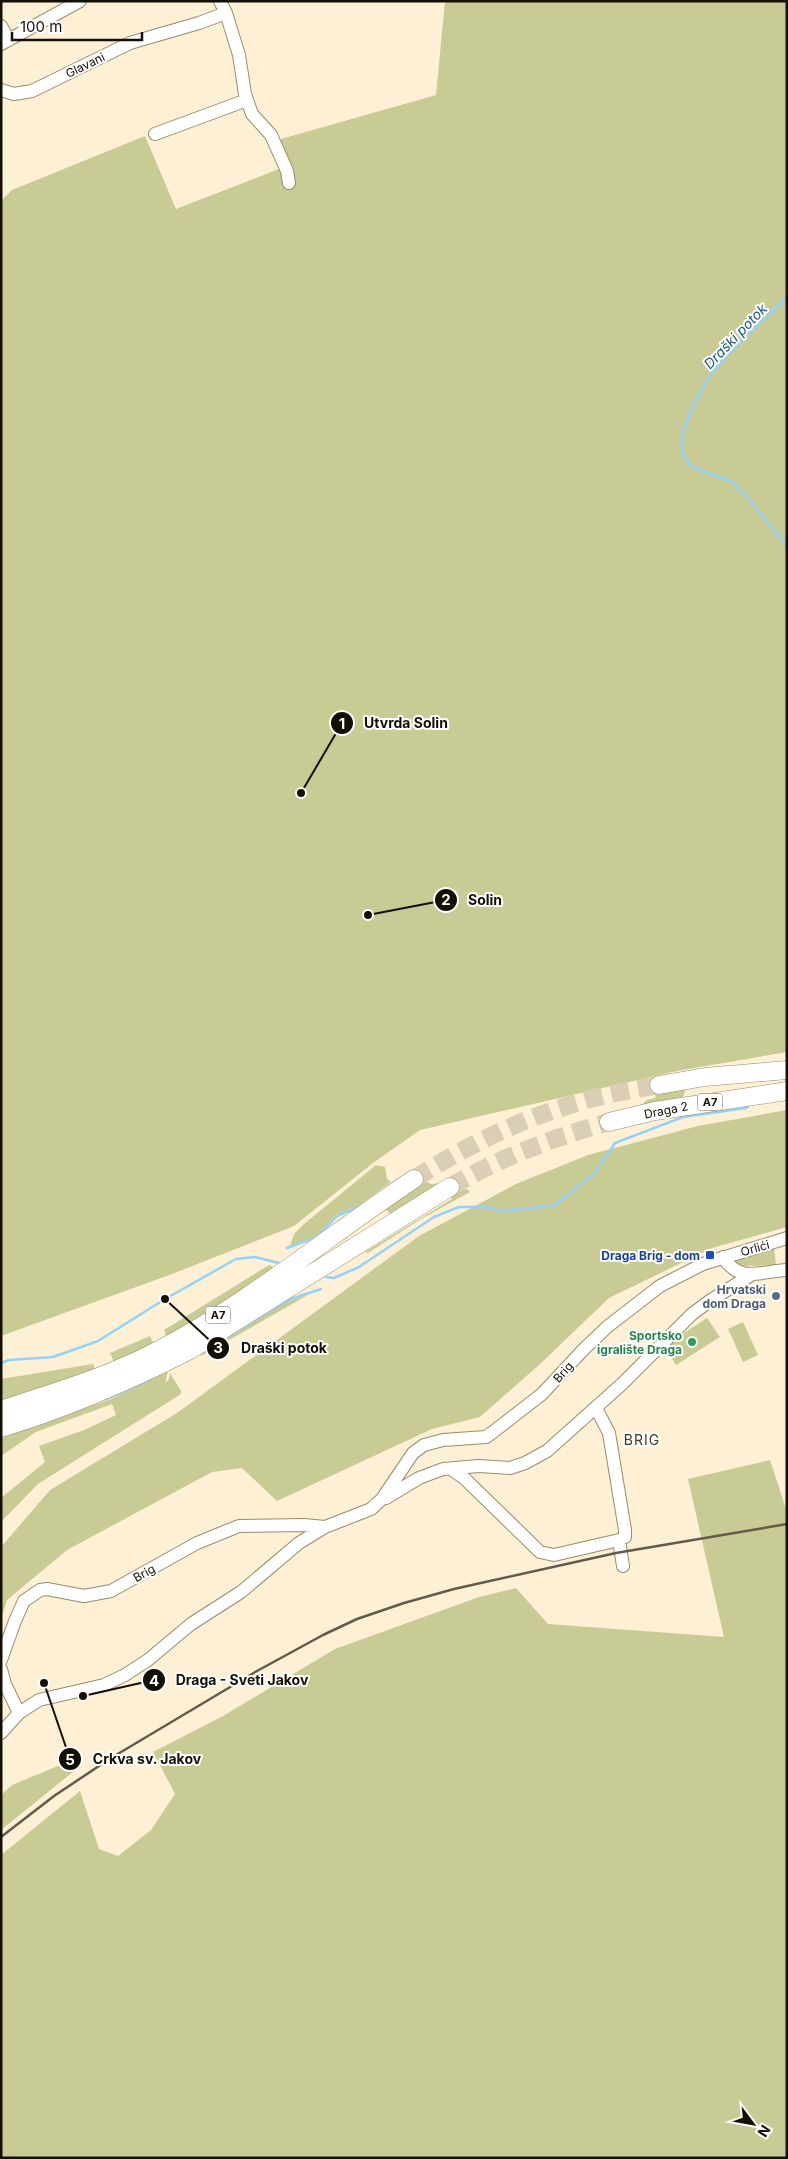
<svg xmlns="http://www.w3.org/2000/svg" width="788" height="2159" viewBox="0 0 788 2159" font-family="Inter,sans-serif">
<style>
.green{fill:#c8cb94}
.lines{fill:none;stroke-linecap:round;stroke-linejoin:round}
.stream{stroke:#95d1fa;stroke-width:2.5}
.highway-tunnel{stroke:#daceb6;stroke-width:18;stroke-dasharray:18 9;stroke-linecap:butt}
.minor-casing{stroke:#998b6b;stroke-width:14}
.highway-casing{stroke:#998b6b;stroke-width:19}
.minor{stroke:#fff;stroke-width:12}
.highway{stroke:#fff;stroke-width:18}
.rail{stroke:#625a4a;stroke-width:2.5}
.transit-dot{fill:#1a4fb4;stroke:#fff;stroke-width:2}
.service-dot{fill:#5c6f8a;stroke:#fff;stroke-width:2}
.leisure-dot{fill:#2e9e5b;stroke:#fff;stroke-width:2}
.labels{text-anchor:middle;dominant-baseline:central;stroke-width:4;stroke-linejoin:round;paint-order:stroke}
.shield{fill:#fff;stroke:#5a574f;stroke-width:1}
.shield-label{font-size:11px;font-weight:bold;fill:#140f04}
.street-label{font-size:12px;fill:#140f04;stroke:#fff}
.transit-label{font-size:12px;font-weight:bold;fill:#164399;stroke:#fff;text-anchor:end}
.service-label{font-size:12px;font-weight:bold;fill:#4e5e75;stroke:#fff;text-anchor:end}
.leisure-label{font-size:12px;font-weight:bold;fill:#27864d;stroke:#fff;text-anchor:end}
.water-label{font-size:14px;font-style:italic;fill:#175c84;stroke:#fff}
.neighbourhood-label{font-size:14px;letter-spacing:1px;fill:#46391c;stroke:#fff}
.leader{fill:none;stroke:#140f04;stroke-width:2}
.callout-dot{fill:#140f04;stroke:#fff;stroke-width:2}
.mark-label{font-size:15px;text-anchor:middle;font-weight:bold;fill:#fff}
.callout-label{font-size:14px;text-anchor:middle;font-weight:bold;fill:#140f04;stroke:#fff;stroke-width:4;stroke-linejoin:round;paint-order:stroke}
</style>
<rect width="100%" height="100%" fill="#fdf0d5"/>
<path class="green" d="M445 1H787V1052L677 1071 420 1130 373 1163 294 1226 172 1274 1 1336V201L12 190 145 136 176 209 279 169 281 139 436 95Z
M683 1087 685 1091 683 1097 640 1106 647 1100 655 1098 656 1096 652 1093Z
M787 1110V1227L712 1248 609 1298 539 1365 480 1417 432 1429 277 1501 242 1468 212 1472 67 1550 7 1600 1 1619V1547L50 1490 177 1413 419 1236 516 1184 588 1155 698 1126Z
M376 1165 385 1167 387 1179 391 1182 359 1205 336 1215 317 1236 290 1246 294 1234 304 1224Z
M425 1181 431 1184 441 1183 393 1214 389 1213 385 1207Z
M467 1189 470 1192 421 1219 368 1253 365 1252 452 1199 451 1196 461 1190Z
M774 1248 776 1265 744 1266 733 1261Z
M269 1265 273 1267 267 1272 269 1274C220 1309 170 1340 115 1364L110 1353 150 1336 153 1342 150 1345 167 1337 164 1330Z
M308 1295 201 1356 200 1354 288 1301Z
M707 1318 720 1337 676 1365 664 1346Z
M743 1322 758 1355 743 1362 728 1329Z
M93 1364 96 1372 1 1403V1379Z
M168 1371 165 1383 169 1379 170 1373 181 1391V1394L38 1484 1 1522V1498L45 1462 39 1446 84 1430 116 1415 112 1404 36 1432 1 1456V1438L111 1399Z
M770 1460 787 1512V2158H1V1855L80 1791 99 1849 118 1856 151 1830 175 1794 153 1752 223 1716 335 1649 479 1597 516 1588 548 1624 724 1637 688 1479Z
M70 1761 74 1771 1 1830V1795L12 1785Z"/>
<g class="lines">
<path class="stream" d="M787 297C762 322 733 347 711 374 706 381 702 390 698 397 687 418 671 448 692 467L733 482 749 499 787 546
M287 1248 317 1237 337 1216 362 1205
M326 1277 334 1278 359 1267 434 1217 459 1207H486L501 1211 553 1206 595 1173 615 1143 683 1117 746 1108 750 1104
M209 1348 288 1300 321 1289
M1 1363 9 1360 53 1357 98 1341 165 1299 236 1259 255 1257 279 1263
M106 1399 149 1380"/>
<path class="highway-tunnel" d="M414 1179C466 1146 520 1119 580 1102 606 1094 633 1090 659 1085
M450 1187C501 1157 553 1138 609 1122"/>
<defs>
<path id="minor" d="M226 13 239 55 245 94 252 114 271 135 287 171 289 183
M1 26 9 40
M1 44 80 1
M1 90 14 94 32 91 130 43 199 23 226 13 220 1
M155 134 247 100
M723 1257C740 1284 761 1271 787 1270
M451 1469 464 1478 540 1552 554 1555 619 1540 625 1537V1530L609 1433 596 1408
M386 1498 419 1478 443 1469 479 1466 510 1468 525 1463 547 1451 622 1384 692 1314 711 1300 751 1275
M619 1540 623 1566
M1 1660 15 1621 24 1601 40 1590 47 1589 84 1596 111 1591 197 1543 239 1526 304 1525 325 1527
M1 1669 5 1684 19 1713
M1 1733 19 1713 39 1700 104 1685 125 1675 148 1660 191 1624 241 1592 299 1543 325 1527 371 1509 382 1499 413 1453 424 1445 443 1440 486 1437 493 1432 542 1394 583 1350 607 1327 660 1286 703 1264 787 1238"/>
<path id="highway" d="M659 1085 705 1077 787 1070
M609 1122 655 1111 787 1091
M1 1410C54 1392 108 1377 157 1351 249 1303 328 1236 414 1179
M1 1428C67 1408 129 1381 190 1350L450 1187"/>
</defs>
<use href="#minor" class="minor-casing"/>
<use href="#highway" class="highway-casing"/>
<use href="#minor" class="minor"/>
<use href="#highway" class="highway"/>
<path class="rail" d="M1 1837 54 1796 111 1758 257 1671 323 1635 357 1619 404 1603 454 1589 616 1553 787 1524"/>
</g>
<rect class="transit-dot" x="705" y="1250" width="10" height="10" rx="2.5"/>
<circle class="service-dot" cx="776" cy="1296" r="5"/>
<circle class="leisure-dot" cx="692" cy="1342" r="5"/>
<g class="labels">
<g class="shield">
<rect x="697.5" y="1093.5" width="25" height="17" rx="4"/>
<rect x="205.5" y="1306.5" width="25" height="17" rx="4"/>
</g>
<g class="shield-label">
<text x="710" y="1102">A7</text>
<text x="218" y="1315">A7</text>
</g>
<g class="street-label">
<text transform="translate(85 65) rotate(-26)">Glavani</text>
<text transform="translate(666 1110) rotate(-11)">Draga 2</text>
<text transform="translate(755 1248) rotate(-16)">Orlići</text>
<text transform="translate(563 1372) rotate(-48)">Brig</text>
<text transform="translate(144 1573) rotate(-29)">Brig</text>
</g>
<g class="transit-label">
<text x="700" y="1255">Draga Brig - dom</text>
</g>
<g class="service-label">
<text x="766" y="1289">Hrvatski<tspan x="766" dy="14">dom Draga</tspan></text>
</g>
<g class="leisure-label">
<text x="682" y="1335">Sportsko<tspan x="682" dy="14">igralište Draga</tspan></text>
</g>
<g class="water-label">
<text transform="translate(735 336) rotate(-46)">Draški potok</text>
</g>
<g class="neighbourhood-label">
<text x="642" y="1439">BRIG</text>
</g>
</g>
<path class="leader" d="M301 793L342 723M368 915L446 900M165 1299L218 1348M83 1696L154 1680M44 1683L70 1759"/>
<g class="callout-dot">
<circle cx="301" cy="793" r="5"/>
<circle cx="368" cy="915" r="5"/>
<circle cx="165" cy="1299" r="5"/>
<circle cx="83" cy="1696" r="5"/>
<circle cx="44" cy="1683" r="5"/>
<circle cx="342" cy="723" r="12"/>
<circle cx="446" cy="900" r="12"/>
<circle cx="218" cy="1348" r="12"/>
<circle cx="154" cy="1680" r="12"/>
<circle cx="70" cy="1759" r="12"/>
</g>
<g class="mark-label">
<text x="342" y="729">1</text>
<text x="446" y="905">2</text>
<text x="218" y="1353">3</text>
<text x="154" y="1686">4</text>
<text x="70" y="1765">5</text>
</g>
<g class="callout-label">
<text x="406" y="728">Utvrda Solin</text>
<text x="485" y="905">Solin</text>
<text x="284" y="1353">Draški potok</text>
<text x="242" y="1685">Draga - Sveti Jakov</text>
<text x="147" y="1764">Crkva sv. Jakov</text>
</g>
<rect width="788" height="2159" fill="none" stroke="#140f04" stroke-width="5"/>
<g transform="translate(753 2124) rotate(122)" stroke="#ffffff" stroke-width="4" paint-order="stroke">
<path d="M0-4L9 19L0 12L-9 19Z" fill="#140f04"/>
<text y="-8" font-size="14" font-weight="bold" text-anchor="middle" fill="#140f04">N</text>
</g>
<path d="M12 32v8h130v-8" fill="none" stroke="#140f04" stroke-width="2.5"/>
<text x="20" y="32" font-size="15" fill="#140f04" stroke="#ffffff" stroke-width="4" paint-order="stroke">100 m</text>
</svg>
